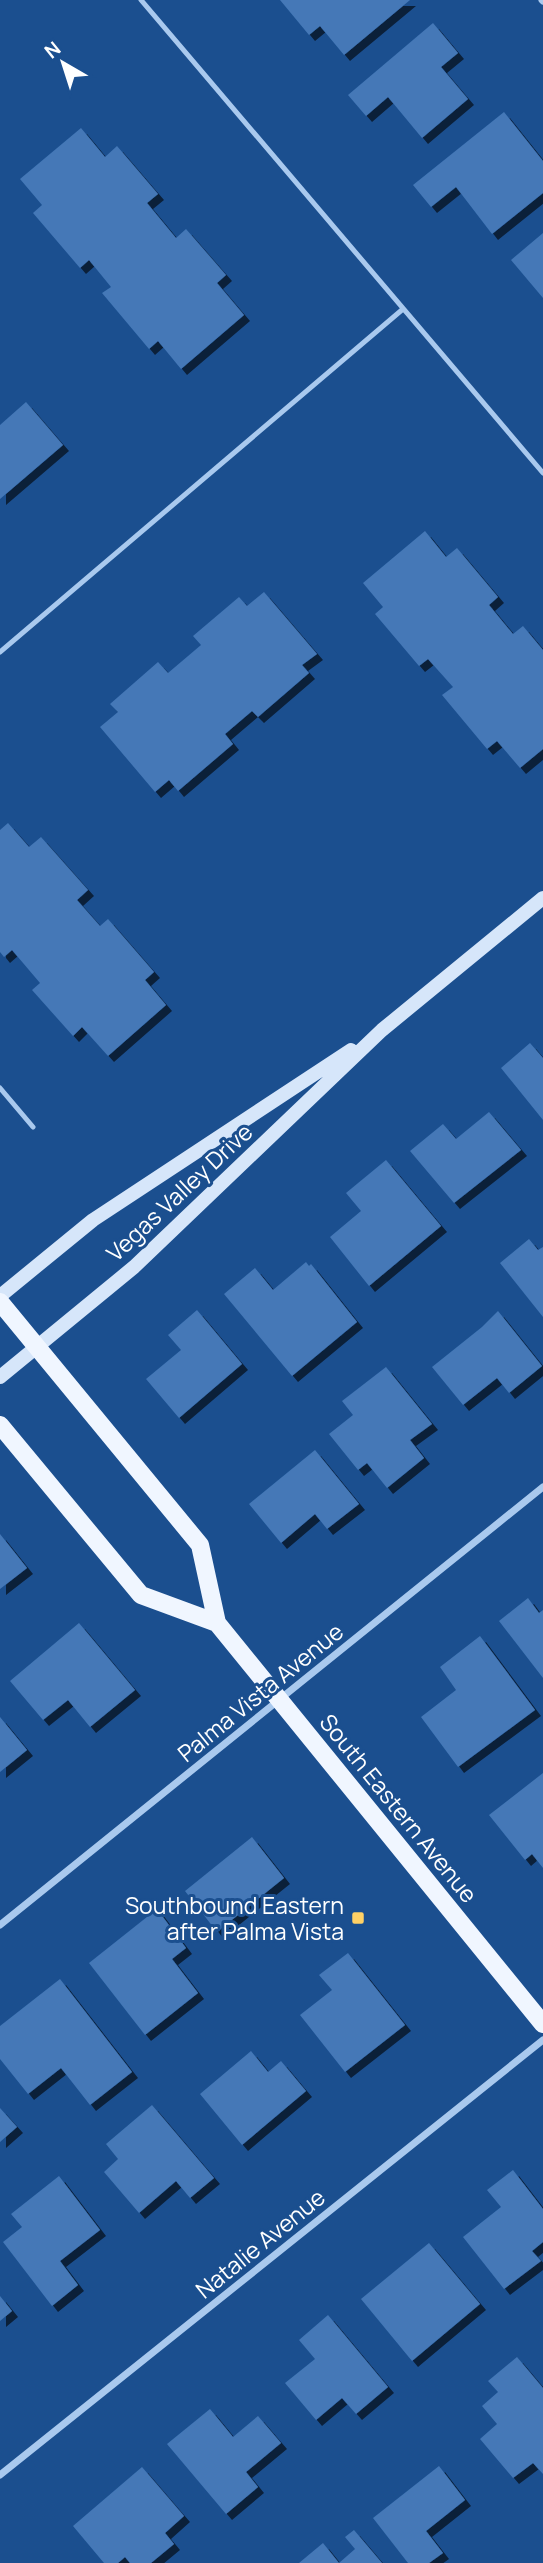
<svg xmlns="http://www.w3.org/2000/svg" width="543" height="2563" viewBox="0 0 543 2563" font-family="Manrope,sans-serif">
<style>
.building{fill:#4478b7;filter:url(#shadow)}
.lines{fill:none;stroke-linecap:round;stroke-linejoin:round}
.lane{stroke:#a9c9ee;stroke-width:5}
.street{stroke:#a9c9ee;stroke-width:7}
.secondary{stroke:#d6e6fa;stroke-width:14}
.primary{stroke:#f0f6ff;stroke-width:18}
.poi-dot{fill:#ffd166;stroke:#1b4f8f;stroke-width:2.5}
.labels{text-anchor:middle;dominant-baseline:central;stroke-width:6;stroke-linejoin:round;paint-order:stroke}
.street-label{font-size:23px;fill:#fff;stroke:#1b4f8f}
.poi-label{font-size:23px;fill:#fff;stroke:#1b4f8f;text-anchor:end}
</style>
<defs>
<filter id="shadow"><feDropShadow dx="6" dy="6" stdDeviation="0" flood-color="#0009"/></filter>
</defs>
<rect width="100%" height="100%" fill="#1b4f8f"/>
<path class="building" d="M280 0H410L344 55 320 26 309 35Z
M433 23 458 53 441 67 468 99 422 138 388 97 366 116 348 95Z
M504 112 543 161V193L492 234 456 187 431 207 413 185Z
M81 128 105 157 117 146 158 194 147 203 176 238 186 229 226 275 217 283 244 315 181 369 158 341 149 349 102 293 111 287 89 260 80 268 33 213 42 205 20 179Z
M543 233V298L511 260Z
M26 402 63 445 0 499V425Z
M425 531 446 557 457 548 498 597 489 605 513 634 523 626 543 650V749L520 768 497 741 487 749 442 695 453 687 428 659 419 666 375 614 383 607 363 583Z
M264 592 317 654 302 665 309 673 258 717 252 711 225 734 233 744 178 791 169 780 155 792 100 727 118 712 110 704 158 662 168 673 201 645 193 636 239 597 247 606Z
M8 823 29 847 41 837 88 890 77 900 100 926 108 919 154 972 145 980 166 1005 108 1056 82 1027 73 1036 32 990 40 983 12 950 4 957 0 952V830Z
M530 1043 543 1058V1120L501 1068Z
M489 1112 521 1150 454 1203 410 1151 443 1124 456 1139Z
M386 1160 441 1226 369 1286 330 1237 361 1211 346 1193Z
M529 1239 538 1250 543 1247V1317L500 1263Z
M306 1262 309 1266 311 1264 357 1322 292 1376 224 1294 255 1268 273 1290Z
M197 1310 242 1364 179 1418 146 1379 181 1350 168 1335Z
M498 1311 542 1366 509 1393 497 1378 463 1405 432 1367 482 1327Z
M386 1367 432 1424 410 1440 424 1458 387 1488 367 1463 358 1470 329 1434 353 1415 342 1401Z
M315 1450 359 1504 327 1529 315 1514 281 1543 249 1504Z
M0 1534 27 1568 0 1589Z
M528 1598 539 1613 543 1610V1678L499 1621Z
M79 1623 135 1690 90 1727 68 1700 43 1720 10 1681Z
M480 1636 535 1710 458 1767 421 1717 456 1690 440 1667Z
M0 1717 27 1750 0 1772Z
M543 1773V1868L532 1854 525 1860 489 1815Z
M252 1837 284 1878 217 1932 185 1891Z
M157 1909 186 1948 172 1959 198 1993 145 2035 89 1963Z
M348 1953 405 2025 345 2072 300 2015 332 1990 319 1975Z
M60 1979 132 2072 90 2105 61 2068 28 2094 0 2059V2026Z
M251 2051 268 2072 281 2061 306 2091 242 2145 200 2094Z
M152 2105 214 2178 190 2198 176 2181 139 2213 104 2172 118 2159 106 2144Z
M0 2108 17 2127 0 2142Z
M513 2170 543 2209V2242L532 2251 541 2261 504 2289 463 2237 501 2207 487 2190Z
M59 2176 100 2230 60 2261 78 2285 52 2306 3 2242 22 2227 11 2214Z
M429 2243 480 2304 412 2361 361 2299Z
M0 2296 12 2311 0 2321Z
M328 2315 388 2387 356 2414 342 2398 316 2420 285 2383 315 2359 299 2340Z
M517 2357 543 2388V2474L533 2463 513 2478 480 2439 497 2424 482 2406 498 2392 488 2381Z
M210 2409 233 2437 258 2416 281 2443 246 2472 258 2487 226 2514 167 2444Z
M439 2466 465 2500 426 2531 443 2553 429 2563H408L373 2518Z
M142 2467 184 2516 165 2533 174 2544 151 2563H130L125 2557 118 2563H104L73 2526Z
M354 2530 382 2563H299L323 2543 339 2563 355 2549 345 2537Z"/>
<g class="lines">
<path class="lane" d="M141 0 543 473
M0 652 403 309
M0 1088 33 1127"/>
<path class="street" d="M542 0 543 1
M0 1925 543 1487
M0 2475 543 2040"/>
<path class="secondary" d="M0 1296 93 1220 351 1050
M0 1377 134 1267 382 1030 543 898"/>
<path class="primary" d="M0 1302 200 1545 217 1623 543 2024
M0 1425 141 1595 217 1623"/>
</g>
<rect class="poi-dot" x="351" y="1911" width="14" height="14" rx="3.5"/>
<g class="labels">
<g class="street-label">
<text transform="translate(179 1192) rotate(-43)">Vegas Valley Drive</text>
<text transform="translate(260 1692) rotate(-39)">Palma Vista Avenue</text>
<text transform="translate(399 1808) rotate(51)">South Eastern Avenue</text>
<text transform="translate(260 2243) rotate(-39)">Natalie Avenue</text>
</g>
<g class="poi-label">
<text x="344" y="1905">Southbound Eastern<tspan x="344" dy="26">after Palma Vista</tspan></text>
</g>
</g>
<g transform="translate(63 63) rotate(321)" stroke="#1b4f8f" stroke-width="5" paint-order="stroke">
<path d="M0-5L12 26L0 18L-12 26Z" fill="#ffffff"/>
<text y="-10" font-size="19" font-weight="bold" text-anchor="middle" fill="#ffffff">N</text>
</g>
</svg>
